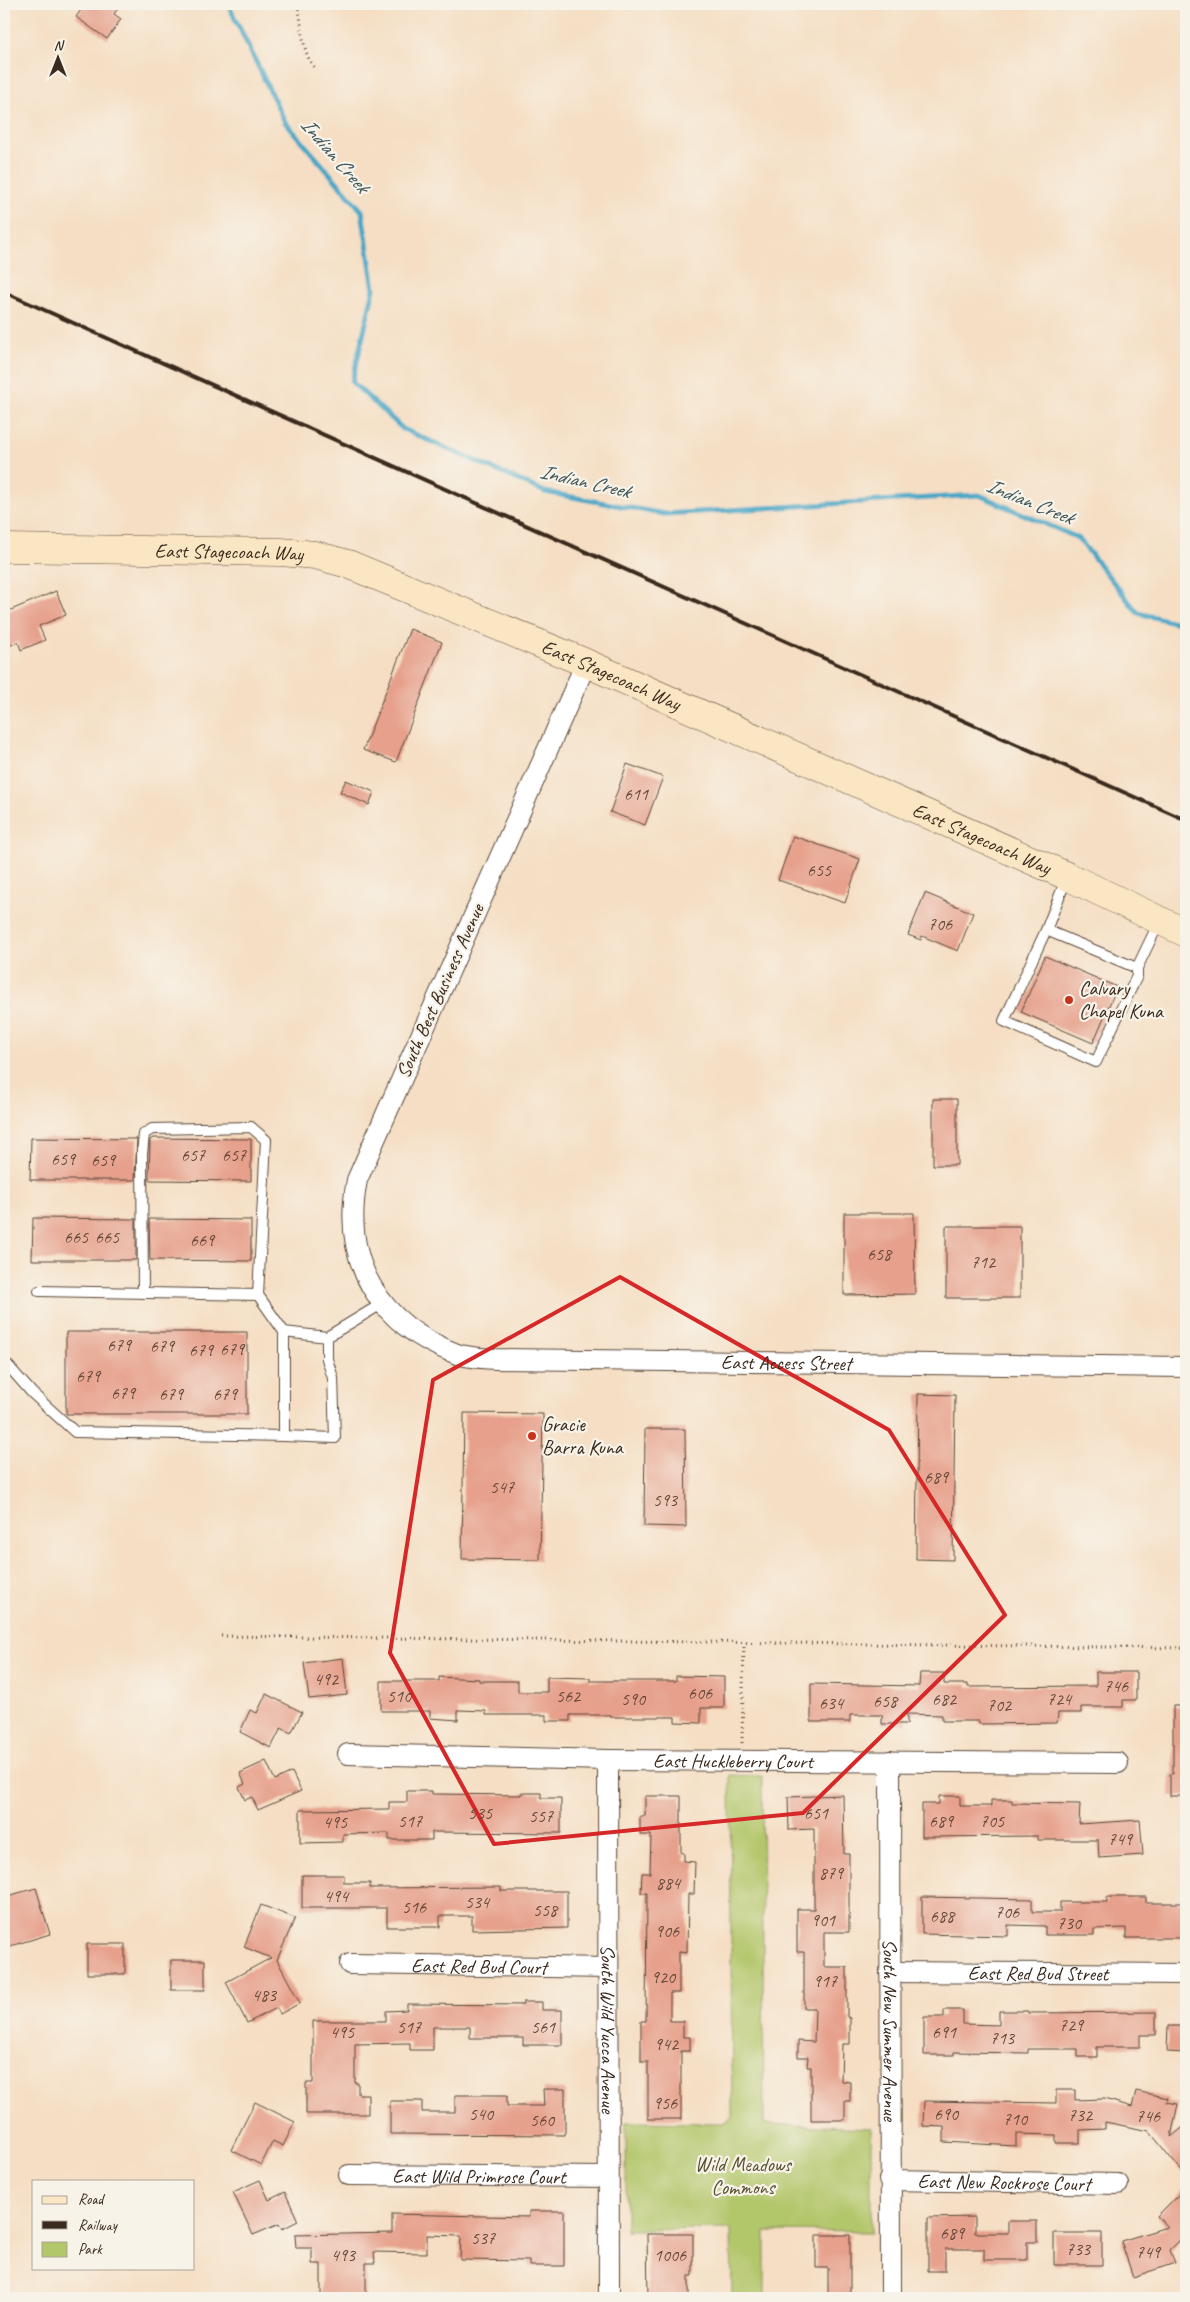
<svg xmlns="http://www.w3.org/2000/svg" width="1190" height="2302" viewBox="0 0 1190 2302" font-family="Caveat,sans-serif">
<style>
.green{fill:#b2c66a;stroke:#767844}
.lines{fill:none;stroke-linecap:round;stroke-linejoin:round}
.stream{stroke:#47a6c6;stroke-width:5}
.building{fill:#e6a08b}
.lane-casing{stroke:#574537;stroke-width:12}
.street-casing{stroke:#574537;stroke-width:22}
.secondary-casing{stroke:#574537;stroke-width:29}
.path{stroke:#574537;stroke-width:3;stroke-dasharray:1 4;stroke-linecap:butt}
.lane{stroke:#fff;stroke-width:10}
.street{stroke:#fff;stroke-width:20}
.secondary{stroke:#fbe6c3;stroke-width:28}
.rail{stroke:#3b2a1e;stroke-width:4}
.marked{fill:none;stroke:#d62828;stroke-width:4;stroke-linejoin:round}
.poi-dot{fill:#c8321e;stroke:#f7f3e8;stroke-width:2}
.labels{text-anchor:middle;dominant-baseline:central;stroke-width:4.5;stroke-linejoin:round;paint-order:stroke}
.number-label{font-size:18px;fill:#664839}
.street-label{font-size:20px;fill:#3b2a1e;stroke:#f7f3e8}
.poi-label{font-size:20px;fill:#3b2a1e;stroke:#f7f3e8;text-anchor:start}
.park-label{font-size:20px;fill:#595131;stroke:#f7f3e8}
.water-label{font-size:21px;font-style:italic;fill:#3f5559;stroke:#f7f3e8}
</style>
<rect width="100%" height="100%" fill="#f7f3e8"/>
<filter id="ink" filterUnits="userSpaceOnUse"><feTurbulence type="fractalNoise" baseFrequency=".02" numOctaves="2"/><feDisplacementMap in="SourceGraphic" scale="10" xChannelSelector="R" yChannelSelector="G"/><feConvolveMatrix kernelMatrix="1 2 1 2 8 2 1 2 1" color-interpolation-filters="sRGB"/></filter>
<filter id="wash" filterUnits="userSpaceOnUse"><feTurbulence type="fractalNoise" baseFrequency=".0096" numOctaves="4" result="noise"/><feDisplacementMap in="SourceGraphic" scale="20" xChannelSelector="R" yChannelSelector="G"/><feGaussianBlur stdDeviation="1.12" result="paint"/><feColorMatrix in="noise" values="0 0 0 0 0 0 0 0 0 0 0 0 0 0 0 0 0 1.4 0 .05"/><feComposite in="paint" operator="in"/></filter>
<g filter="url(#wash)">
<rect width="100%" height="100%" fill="#f5dec3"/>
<path class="green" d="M730 1775 762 1776 764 2124 871 2128V2232L765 2231V2298H732L731 2229 626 2230V2122L723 2123 732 2117Z"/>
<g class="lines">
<path class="stream" d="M228 4 285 122 362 211 374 289 352 382 403 429 545 492 664 514 979 495 1078 538 1138 613 1186 625"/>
</g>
<g id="blocks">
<path class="building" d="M85 4H121L114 14 121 19 107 39 76 17Z
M56 591 66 615 39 626 45 640 21 650 18 642 4 648V613Z
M410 629 442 642 396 762 363 750Z
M627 764 663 777 645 825 610 812Z
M346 780 374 792 369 805 340 792Z
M793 836 860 859 845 903 778 880Z
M925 893 973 913 958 951 922 936 921 940 908 935Z
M1045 956 1117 987 1093 1043 1021 1012Z
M933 1099H957V1165H933Z
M31 1138 137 1139 135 1180H30Z
M153 1138 251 1139V1181L149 1180 150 1140Z
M844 1213H914L915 1294 844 1295Z
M33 1218 136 1219V1260H32Z
M149 1219 251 1220V1261L150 1260Z
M946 1226H1020V1298H946Z
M66 1332H247V1414H66Z
M918 1394 955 1395 953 1560 916 1559Z
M464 1413 543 1414 540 1560 462 1559Z
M645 1429H685L686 1527 644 1526Z
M343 1658 347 1695 309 1699 304 1663Z
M1096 1672H1136V1700H1123V1707H1081V1713H1058L1057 1723 979 1724V1721H942V1715L907 1714V1724H882V1715H850V1722H811V1684L919 1686 920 1673H944V1684H968V1687L1096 1686Z
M676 1676 724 1677V1708H701V1723L675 1722V1717H610V1715H570V1721H546V1715H486V1711L458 1710V1720L430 1718V1711H381V1681H439V1677L479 1679V1681H518V1692H547V1677L590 1678V1681H676Z
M266 1694 302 1712 291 1733 281 1728 271 1748 240 1732 250 1710 257 1713Z
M1173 1706H1186V1796H1170V1774H1173Z
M266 1761 275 1780 292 1772 301 1791 258 1810 252 1797 245 1800 239 1787 245 1784 240 1773Z
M407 1791H432V1794L521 1795V1793H541V1798H561V1833L432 1832V1840H389V1833L343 1834V1842L300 1843V1810L389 1809V1802H407Z
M843 1795 844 1854H849V1932H824V1967H847V2017L850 2018V2044H842L841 2081 850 2082V2101H845V2120H811V2067H807L808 2057H798V2041L814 2042 815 2008H804V1952H797V1909H814V1829L789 1830 788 1797Z
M645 1796H681V1853H684V1861L695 1862 694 1894H688L687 1953 679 1952V1993H670V2021H683V2037H690V2051H681V2119H648V2062H641V2021H646L647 1893H641L642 1873H650L651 1835H640V1816H645Z
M939 1796H960V1806H991V1800H1012V1803L1080 1804 1079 1824 1140 1820 1143 1855 1099 1858 1098 1840H1038V1836L922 1837V1804H939Z
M302 1875H344V1883H370V1888L501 1887V1891H567V1928L472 1930V1916H440V1927H387V1908H302Z
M36 1888 50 1934 4 1948V1897Z
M922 1897 1032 1899V1912H1060V1902H1107V1897H1146V1903H1186V1938H1126V1928L1094 1929V1935H1045V1926L1008 1925V1936L922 1934Z
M261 1905 295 1918 277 1960 300 2003 280 2014 277 2008 247 2023 226 1982 271 1958 244 1947Z
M87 1944H125V1974H87Z
M171 1960H205V1990H171Z
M523 2002H542V2010H562V2045H523V2038H470V2027H433V2050H410V2043L355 2044V2083H358V2094H368V2114H306V2083H313V2021H386V2011L407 2010V2004L523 2005Z
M944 2010H963V2024L999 2025V2011H1028V2013L1156 2012V2035H1140V2047H1097V2057H1078V2049H1028V2053L954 2052V2055H924V2017H944Z
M1168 2026H1186V2053L1167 2052Z
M543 2089H565V2135L390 2134V2101H422V2112H455V2095H507V2106H544Z
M1056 2090H1075V2100L1105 2099 1132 2107 1136 2091 1168 2098 1167 2102 1178 2104 1171 2137 1186 2125V2177L1149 2131 1105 2122V2129L1080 2130V2143H1056V2135L1016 2134V2146L944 2142V2127L923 2126 924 2101 1056 2103Z
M255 2102 295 2122 283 2146 273 2141 261 2165 231 2150Z
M260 2180 269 2200 285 2192 298 2221 282 2229 279 2224 253 2235 233 2192Z
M1186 2187V2234L1170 2250 1175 2263 1133 2277 1121 2241 1167 2227 1157 2216Z
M529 2211H564V2266H529V2261L460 2260 461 2236 427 2235V2253L374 2252 375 2263H366V2298H321V2264H312V2248H296L295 2235 392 2233V2214L529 2217Z
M975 2217V2233H1008V2221H1037V2242H1027V2260H984V2249H945V2271H928V2218Z
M1054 2233H1102V2265H1054Z
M647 2234H693V2276H689V2298H648Z
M816 2235H850V2298H828V2268H816Z"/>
</g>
</g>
<g filter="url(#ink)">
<use href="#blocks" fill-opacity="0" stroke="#574537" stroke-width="1"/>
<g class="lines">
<defs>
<path id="lane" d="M1067 877 1046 930 1137 968 1160 920
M1046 930 1004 1021 1096 1062 1137 976V968
M39 1291 258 1295 284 1332 327 1337 383 1303
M143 1293 142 1154 144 1134 152 1129 251 1127 266 1140 258 1295
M4 1361 32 1393 75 1432 284 1436V1332
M284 1436 335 1438 333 1378 327 1359V1337"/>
<g id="street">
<path id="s1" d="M586 663 357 1180C341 1262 379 1325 457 1354 469 1358 483 1358 495 1359L1186 1367"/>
<path id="s2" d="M348 1754 608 1760 1118 1763"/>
<path id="s3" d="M608 1760 609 2298"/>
<path id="s4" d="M890 1761 891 2298"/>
<path id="s5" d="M350 1964 608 1968"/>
<path id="s6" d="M890 1972 1186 1974"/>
<path id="s7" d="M349 2175 608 2177"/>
<path id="s8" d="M889 2180 1118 2184"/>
</g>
<g id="secondary">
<path id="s9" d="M4 548 281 552 315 555 348 564 586 663 1067 876 1186 933"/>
</g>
</defs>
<use href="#lane" class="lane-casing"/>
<use href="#street" class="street-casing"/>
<use href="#secondary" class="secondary-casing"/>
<path class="path" d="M297 4C304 25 300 53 316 69
M221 1636 1186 1648
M742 1743 744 1643"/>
<use href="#lane" class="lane"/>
<use href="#street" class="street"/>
<use href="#secondary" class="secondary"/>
<path class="rail" d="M4 292 1186 820"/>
</g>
</g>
<path class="marked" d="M620 1277 889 1430 1005 1615 803 1813 494 1844 390 1653 433 1380Z"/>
<g class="poi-dot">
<circle cx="1069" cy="1000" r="5"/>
<circle cx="532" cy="1436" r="5"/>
</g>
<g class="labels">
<g class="number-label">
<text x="636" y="794">611</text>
<text x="819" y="870">655</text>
<text x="940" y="924">706</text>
<text x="193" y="1155">657</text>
<text x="234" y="1155">657</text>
<text x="63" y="1159">659</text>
<text x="103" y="1160">659</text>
<text x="76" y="1237">665</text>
<text x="107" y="1237">665</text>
<text x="202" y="1240">669</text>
<text x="879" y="1254">658</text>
<text x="983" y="1262">712</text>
<text x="119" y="1345">679</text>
<text x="162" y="1346">679</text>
<text x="232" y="1349">679</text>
<text x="201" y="1350">679</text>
<text x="88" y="1376">679</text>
<text x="123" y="1393">679</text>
<text x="171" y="1394">679</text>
<text x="225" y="1394">679</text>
<text x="936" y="1477">689</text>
<text x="502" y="1487">547</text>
<text x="665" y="1500">593</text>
<text x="326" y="1679">492</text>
<text x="1116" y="1686">746</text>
<text x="700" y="1693">606</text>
<text x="399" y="1696">510</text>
<text x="568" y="1696">562</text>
<text x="633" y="1699">590</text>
<text x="944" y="1699">682</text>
<text x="1059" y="1699">724</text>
<text x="885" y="1701">658</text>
<text x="831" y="1703">634</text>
<text x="999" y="1705">702</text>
<text x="480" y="1813">535</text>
<text x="816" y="1813">651</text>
<text x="541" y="1816">557</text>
<text x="410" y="1821">517</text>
<text x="941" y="1821">689</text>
<text x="992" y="1821">705</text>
<text x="335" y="1822">495</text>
<text x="1120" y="1839">749</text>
<text x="831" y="1873">879</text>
<text x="668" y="1883">884</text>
<text x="336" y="1896">494</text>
<text x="477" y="1902">534</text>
<text x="414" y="1907">516</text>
<text x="545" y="1910">558</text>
<text x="1007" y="1912">706</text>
<text x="942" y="1916">688</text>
<text x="823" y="1920">901</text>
<text x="1069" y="1923">730</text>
<text x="667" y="1931">906</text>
<text x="663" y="1977">920</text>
<text x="825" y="1981">917</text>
<text x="264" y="1995">483</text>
<text x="1071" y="2025">729</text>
<text x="409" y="2027">517</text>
<text x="543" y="2027">561</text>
<text x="342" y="2032">495</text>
<text x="944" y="2032">691</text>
<text x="1002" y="2038">713</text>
<text x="666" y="2044">942</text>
<text x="665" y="2103">956</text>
<text x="481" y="2114">540</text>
<text x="946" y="2114">690</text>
<text x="1080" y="2115">732</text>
<text x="1148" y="2116">746</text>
<text x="1015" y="2119">710</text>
<text x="542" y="2120">560</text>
<text x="952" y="2233">689</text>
<text x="483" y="2238">537</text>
<text x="1078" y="2249">733</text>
<text x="1148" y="2252">749</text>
<text x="343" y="2255">493</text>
<text x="670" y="2255">1006</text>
</g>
<g class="street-label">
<text stroke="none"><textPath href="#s9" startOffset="225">East Stagecoach Way</textPath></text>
<text stroke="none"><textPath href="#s9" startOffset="631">East Stagecoach Way</textPath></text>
<text stroke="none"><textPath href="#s9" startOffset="1036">East Stagecoach Way</textPath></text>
<text transform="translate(440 991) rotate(-66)">South Best Business Avenue</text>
<text stroke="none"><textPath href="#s1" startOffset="1116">East Access Street</textPath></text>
<text stroke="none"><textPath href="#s2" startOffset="385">East Huckleberry Court</textPath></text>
<text stroke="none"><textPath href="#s5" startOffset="129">East Red Bud Court</textPath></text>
<text stroke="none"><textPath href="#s6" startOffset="148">East Red Bud Street</textPath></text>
<text stroke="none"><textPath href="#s3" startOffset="269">South Wild Yucca Avenue</textPath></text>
<text stroke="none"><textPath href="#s4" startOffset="269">South New Summer Avenue</textPath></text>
<text stroke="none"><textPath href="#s7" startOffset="130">East Wild Primrose Court</textPath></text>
<text stroke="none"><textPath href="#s8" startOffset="115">East New Rockrose Court</textPath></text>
</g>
<g class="poi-label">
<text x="1079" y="988">Calvary<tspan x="1079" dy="23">Chapel Kuna</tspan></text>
<text x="542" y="1424">Gracie<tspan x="542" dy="23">Barra Kuna</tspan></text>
</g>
<g class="park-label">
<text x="743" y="2164">Wild Meadows<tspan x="743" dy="23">Commons</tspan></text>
</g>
<g class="water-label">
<text transform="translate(335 155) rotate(49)">Indian Creek</text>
<text transform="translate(585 481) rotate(13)">Indian Creek</text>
<text transform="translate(1030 501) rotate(22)">Indian Creek</text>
</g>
</g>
<rect width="1190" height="2302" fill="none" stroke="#f7f3e8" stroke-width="20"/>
<rect x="32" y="2180" width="162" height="90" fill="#f7f3e8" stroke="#aca397"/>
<rect x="42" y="2196" width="25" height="8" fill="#fbe6c3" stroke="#aca397"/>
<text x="78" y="2204" font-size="15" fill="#3b2a1e">Road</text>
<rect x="42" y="2221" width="25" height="8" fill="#3b2a1e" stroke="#aca397"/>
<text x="78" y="2230" font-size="15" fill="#3b2a1e">Railway</text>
<rect x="42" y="2242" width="25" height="15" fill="#b2c66a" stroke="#aca397"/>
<text x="78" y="2254" font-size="15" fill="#3b2a1e">Park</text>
<g transform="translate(58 58)" stroke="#f7f3e8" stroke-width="4" paint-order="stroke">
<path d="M0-4L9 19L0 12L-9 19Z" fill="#3b2a1e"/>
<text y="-8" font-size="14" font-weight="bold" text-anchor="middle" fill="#3b2a1e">N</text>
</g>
</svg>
